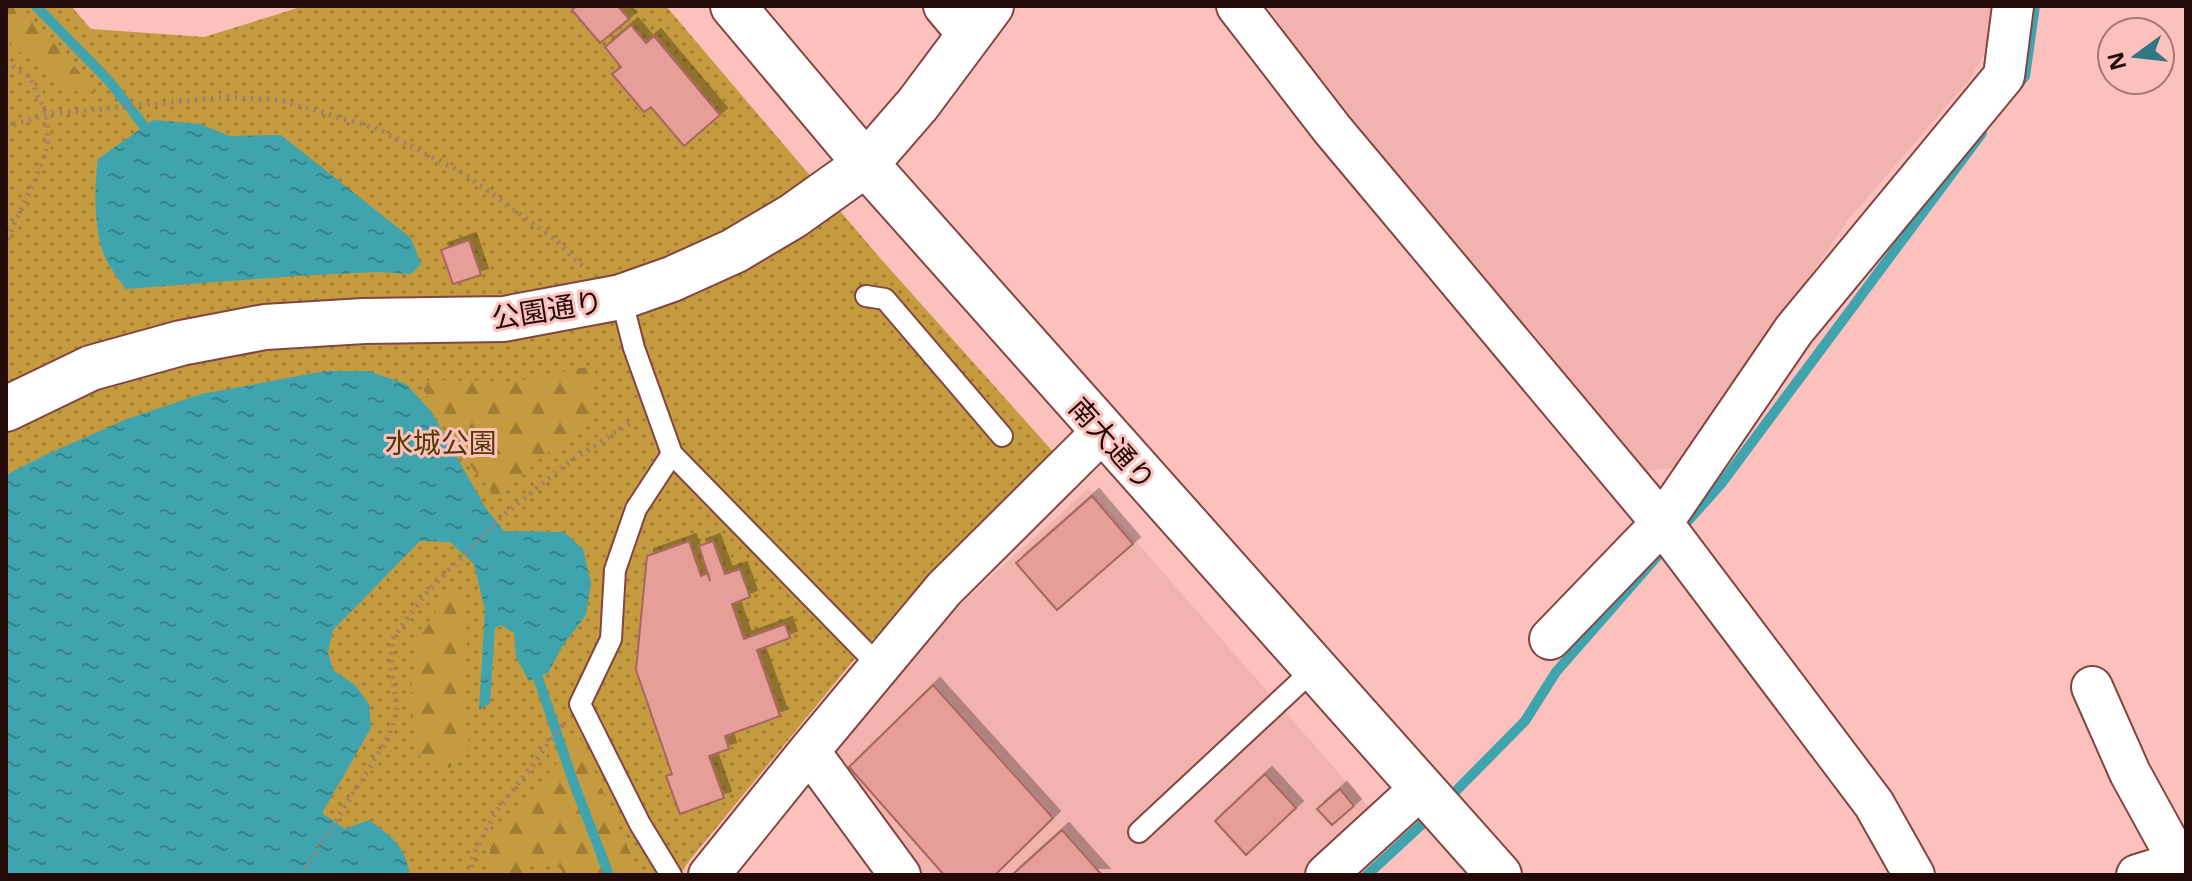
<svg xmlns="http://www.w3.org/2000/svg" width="2192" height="881" viewBox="0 0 2192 881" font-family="'Open Sans','Noto Sans JP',sans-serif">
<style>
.built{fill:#f2b2ad}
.green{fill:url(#green-dots)}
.forest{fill:url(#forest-firs)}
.water{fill:url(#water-ripples)}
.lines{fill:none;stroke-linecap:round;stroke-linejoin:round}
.stream{stroke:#3fa4ad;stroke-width:10}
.building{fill:#e59e98;stroke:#a86662;stroke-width:2;filter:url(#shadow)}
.service-casing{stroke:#834542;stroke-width:24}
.minor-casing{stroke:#834542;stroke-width:44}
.tertiary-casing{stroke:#834542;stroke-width:48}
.path{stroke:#a67975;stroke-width:5;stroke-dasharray:2 6;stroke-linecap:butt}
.service{stroke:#fff;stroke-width:20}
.minor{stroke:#fff;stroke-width:40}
.tertiary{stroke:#fff;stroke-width:44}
.labels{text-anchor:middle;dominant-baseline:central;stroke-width:6;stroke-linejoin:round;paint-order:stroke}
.street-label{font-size:28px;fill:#230a09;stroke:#fcc1bc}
.park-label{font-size:28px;fill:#513b03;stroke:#fcc1bc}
</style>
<defs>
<pattern id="green-dots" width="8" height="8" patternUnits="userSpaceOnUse" patternTransform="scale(2)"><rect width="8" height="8" fill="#c59b3f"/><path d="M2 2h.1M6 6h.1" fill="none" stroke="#a07d33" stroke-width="1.8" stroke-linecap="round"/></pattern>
<pattern id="forest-firs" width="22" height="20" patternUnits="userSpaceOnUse" patternTransform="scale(2)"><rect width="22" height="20" fill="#c59b3f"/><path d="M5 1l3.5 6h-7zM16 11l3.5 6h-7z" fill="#a07d33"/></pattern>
<pattern id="water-ripples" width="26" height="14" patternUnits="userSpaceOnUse" patternTransform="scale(2)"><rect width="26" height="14" fill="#3fa4ad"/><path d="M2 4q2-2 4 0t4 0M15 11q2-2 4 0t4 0" fill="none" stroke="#34848b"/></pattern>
<filter id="shadow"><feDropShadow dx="7" dy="-7" stdDeviation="0" flood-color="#0004"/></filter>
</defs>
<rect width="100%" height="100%" fill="#fcc1bc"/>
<path class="built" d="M1267 6H1992L1985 53 1970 79 1848 220 1679 467 1644 471 1304 59Z
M1089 488 1372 811 1307 875H912L828 753 941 622Z"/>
<path class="green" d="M6 6H71L91 29 204 37 304 6H666L880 258 1055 454 862 650 689 861 680 875H6Z"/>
<path class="forest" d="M6 6H21L97 92 71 91 35 62 6 42Z
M596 365 588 418 496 497 469 464 423 389 429 380 513 382Z
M453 584 465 613 467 646 461 704 470 747 450 768 421 760 410 702 418 641Z
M579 737 640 875H564L560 868 531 862 522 875H487L491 843Z"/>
<path class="water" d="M153 120 201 124 229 136 281 135 411 238 421 264 411 274 376 272 295 276 126 289C117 277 108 266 103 252 94 226 94 186 98 159Z
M326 371H368L406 384 431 411 485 507 504 531 564 532 583 549 591 583 586 615 562 647 548 673 529 681 516 657 514 633 501 625 495 628 490 703 479 710 485 610 474 564 450 542 420 541 333 630 328 652 333 670 355 685 369 704 371 728 322 813 345 829 369 820C393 838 404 844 410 875H6V475L45 455 127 419 201 394Z"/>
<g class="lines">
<path class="stream" d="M36 6 109 81 144 126
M2018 85 2025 76 2035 6
M1679 531 1721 484 1982 133
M534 666 573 781 609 875
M1447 800 1525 721 1556 672 1661 552
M1367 875 1433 814"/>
</g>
<path class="building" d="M576 6H618L629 19 600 43 572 10Z
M631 25 646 43 654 36 720 115 684 146 651 107 644 112 612 74 621 67 605 47Z
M469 240 481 275 453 284 441 250Z
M1092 496 1133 544 1057 610 1016 563Z
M689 541 701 576 708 573 710 581 699 546 713 541 725 574 740 569 750 597 732 604 744 639 785 624 790 638 757 650 780 716 725 736 729 749 709 756 724 798 680 814 666 776 672 774 636 670 647 556Z
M933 685 1053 818 995 875H944L849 767Z
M1265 774 1296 808 1246 855 1215 821Z
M1340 789 1354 806 1332 825 1317 809Z
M1062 830 1102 875H1012Z"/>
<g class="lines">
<defs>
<path id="service" d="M866 296 885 299 1002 436
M621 297 634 348 672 454 879 666
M1139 832 1314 669
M671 875 640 824 580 704 611 639 615 570 636 509 672 454"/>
<path id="minor" d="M944 6 970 37
M1237 6 1332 129 1662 523 1874 804 1914 875
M1550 639 1662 523 1794 330 2004 76 2013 6
M2092 687 2130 773 2186 875
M809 751 900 875
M709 875 809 751 944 589 1103 431
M1326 875 1421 788
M2137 875 2179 862"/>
<path id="tertiary" d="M733 6 866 164 1499 875
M6 409 91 368 181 343 265 327 364 321 504 319 621 297 672 279 734 251 793 216 866 164 918 104 991 6"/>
</defs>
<use href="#service" class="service-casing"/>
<use href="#minor" class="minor-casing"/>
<use href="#tertiary" class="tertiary-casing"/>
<path class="path" d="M6 62 30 77 46 114 48 145 35 180 6 242
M6 127 46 114 226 97 280 100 378 129 463 173 553 238 583 267
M301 875 387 740 394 722 397 707 391 669 392 639 429 590 504 515 568 463 633 421
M470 875 473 856 493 816 563 725"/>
<use href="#service" class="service"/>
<use href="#minor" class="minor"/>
<use href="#tertiary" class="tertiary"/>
</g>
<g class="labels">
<g class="street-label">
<text transform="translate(547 309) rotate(-9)">公園通り</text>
<text transform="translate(1113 443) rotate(48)">南大通り</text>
</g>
<g class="park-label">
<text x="441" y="442">水城公園</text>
</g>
</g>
<rect width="2192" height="881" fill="none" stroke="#230a09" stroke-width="16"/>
<g transform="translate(2136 56) rotate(255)"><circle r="38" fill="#fcc1bc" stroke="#a57874" stroke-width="2"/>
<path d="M0-6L14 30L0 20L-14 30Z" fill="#2f787f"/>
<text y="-12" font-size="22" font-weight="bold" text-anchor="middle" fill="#230a09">N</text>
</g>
</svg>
